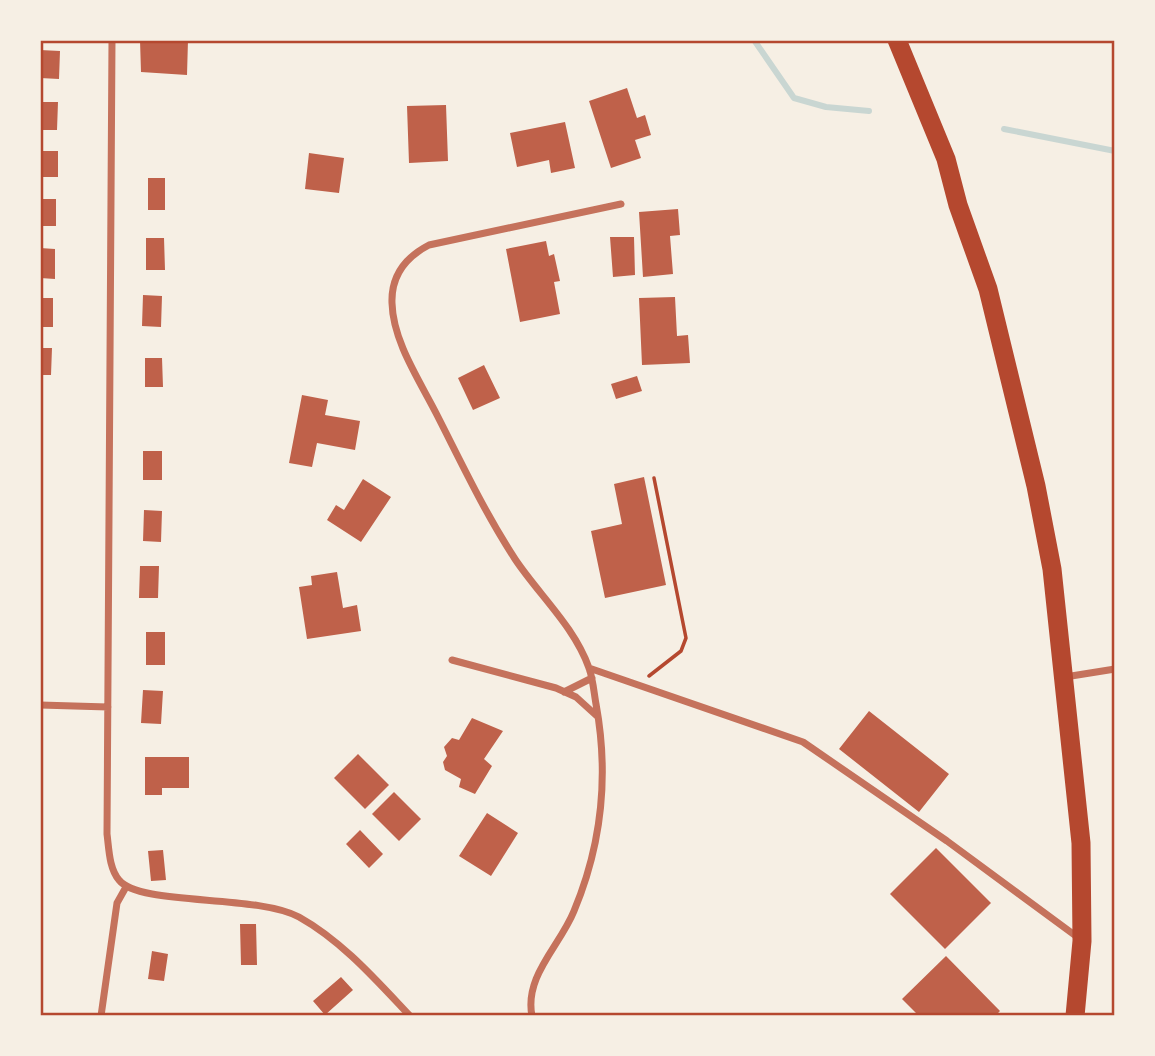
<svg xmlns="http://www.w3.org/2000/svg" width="1155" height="1056" viewBox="0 0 1155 1056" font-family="Cabin,sans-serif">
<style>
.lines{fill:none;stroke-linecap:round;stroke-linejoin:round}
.stream{stroke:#c9d6d2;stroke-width:6}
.building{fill:#bf614a}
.path{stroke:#b5482f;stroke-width:3.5}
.minor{stroke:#c5725c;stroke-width:7}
.trunk{stroke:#b5482f;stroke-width:19}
.neatline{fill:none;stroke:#b5482f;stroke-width:2.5}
</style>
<rect width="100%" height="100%" fill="#f6efe4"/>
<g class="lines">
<path class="stream" d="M754 40 794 98 826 107 869 111
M1004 129 1115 151"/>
</g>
<path class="building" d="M140 40H188L187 75 141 72Z
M40 50 60 51 59 79 40 78Z
M627 88 637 118 645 115 651 135 635 140 641 158 611 168 589 101Z
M40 102H58L57 130H40Z
M446 105 448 161 409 163 407 106Z
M565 122 575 168 551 173 549 160 517 167 510 133Z
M40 151H58V177H40Z
M309 153 344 158 339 193 305 189Z
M148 178H165V210H148Z
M40 199H56V226H40Z
M678 209 680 235 670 236 673 274 643 277 639 212Z
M610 237H634L635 275 613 277Z
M146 238H164L165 270H146Z
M546 241 549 256 554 254 560 281 554 282 560 314 520 322 506 249Z
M40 248 55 249V279L40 278Z
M143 295 162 296 161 327 142 326Z
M675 297 677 336 688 335 690 363 642 365 639 298Z
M40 298H53V327H40Z
M40 348H52L51 375H40Z
M145 358H162L163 387H145Z
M484 365 500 398 473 410 458 378Z
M637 376 642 391 616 399 611 384Z
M302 395 328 400 325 415 360 421 355 450 317 443 312 467 289 463Z
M143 451H162V480H143Z
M644 477 666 585 605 598 591 531 622 524 614 484Z
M363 479 391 497 361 542 327 520 336 505 344 510Z
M144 510 162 511 161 542 143 541Z
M140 566H159L158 598H139Z
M337 572 343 608 357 605 361 631 307 639 299 587 312 585 311 576Z
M146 632H165V665H146Z
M143 690 163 691 161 724 141 723Z
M869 711 949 774 919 812 839 749Z
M472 718 503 731 484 759 492 766 475 794 459 787 461 779 445 770 443 762 447 756 444 747 452 738 459 740Z
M358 754 389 785 365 809 334 778Z
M145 757H189V788H162V795H145Z
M394 792 421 819 399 841 372 814Z
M487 813 518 833 491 876 459 856Z
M360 830 383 854 369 868 346 844Z
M936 848 991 903 945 949 890 894Z
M163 850 166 880 151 881 148 851Z
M240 924H256L257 965H241Z
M152 951 168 954 164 981 148 979Z
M946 956 1000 1011 995 1016H919L902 999Z
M341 977 353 990 325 1015 313 1001Z"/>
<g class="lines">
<path class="path" d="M649 676 681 651 686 638 654 478"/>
<path class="minor" d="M112 40 107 834C109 849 109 868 119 880 139 906 257 894 299 917 342 941 376 980 410 1016
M452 660 556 688 576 697 598 717
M589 668 803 742 947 841 1080 939
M1065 677 1115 669
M564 692 592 678
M40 705 108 707
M101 1016 117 903 126 887
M532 1016C524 976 560 946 574 911 602 844 609 775 596 704 594 693 593 679 589 668 574 626 539 595 515 559 485 513 462 464 437 415 420 381 393 342 392 303 391 275 406 257 429 245L621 204"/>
<path class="trunk" d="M897 40 946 159 958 205 988 289 1036 486 1052 569 1081 843 1082 941 1075 1016"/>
</g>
<rect width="1155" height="1056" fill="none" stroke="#f6efe4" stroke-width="84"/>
<rect x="42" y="42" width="1071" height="972" class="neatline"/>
</svg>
